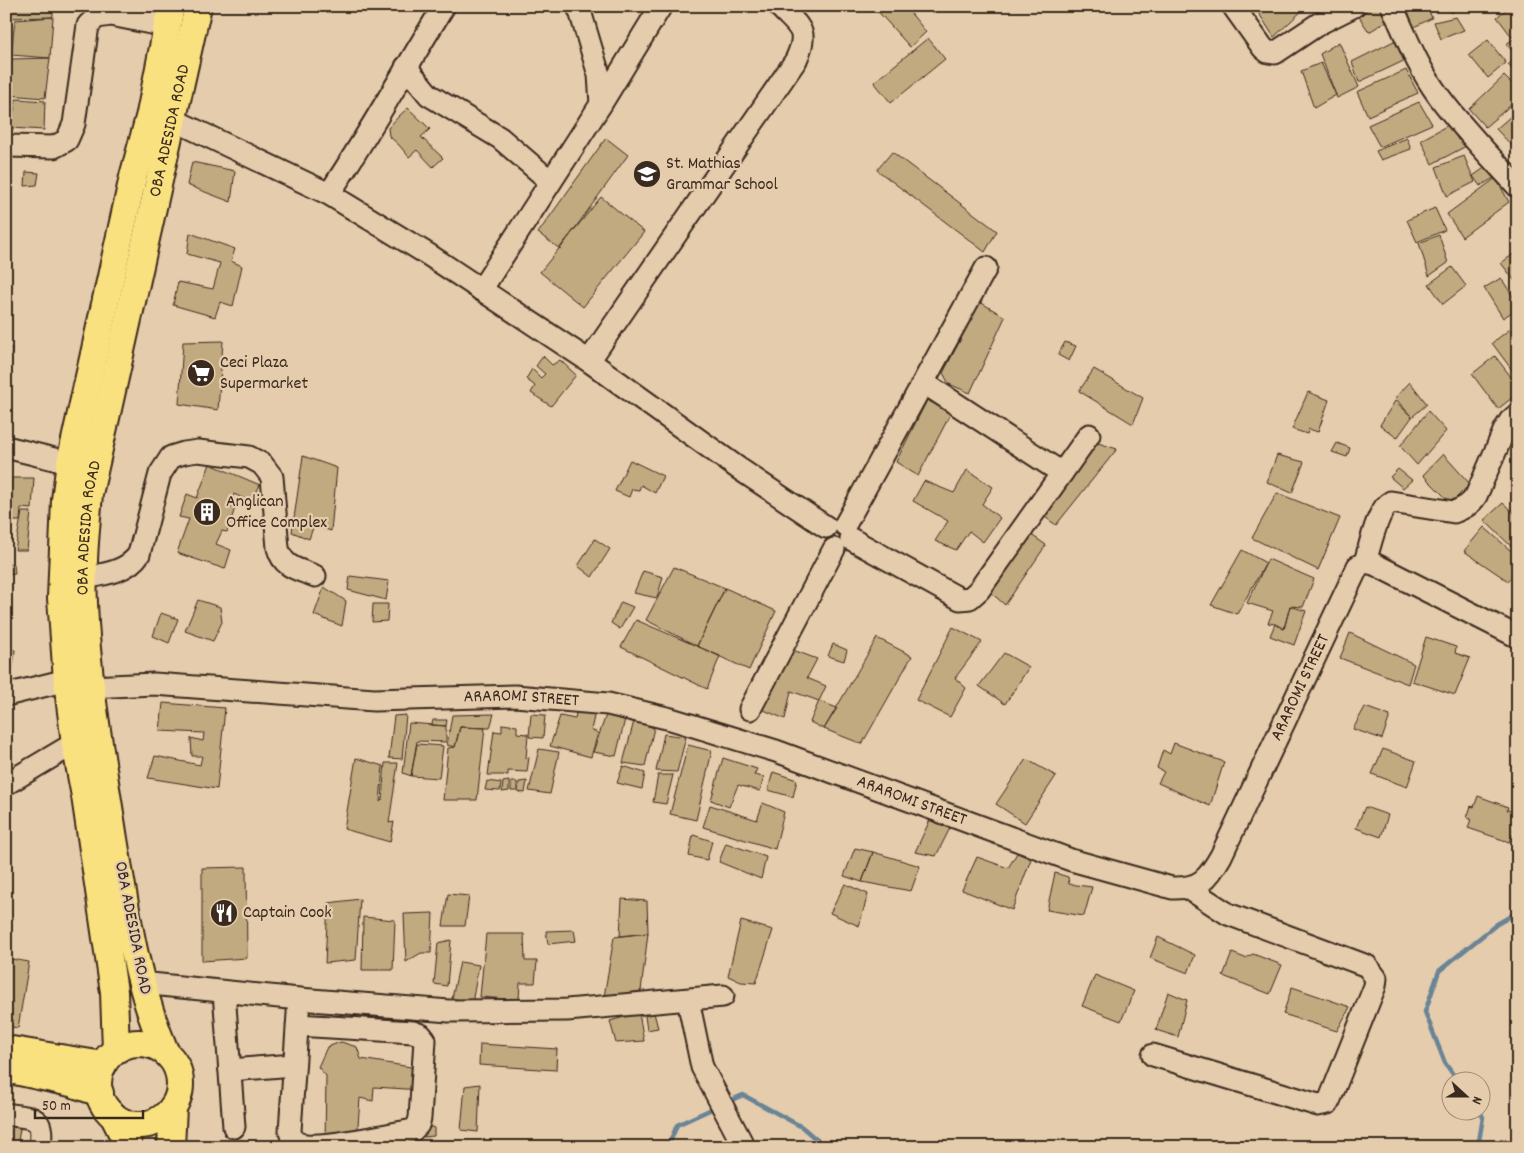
<svg xmlns="http://www.w3.org/2000/svg" width="1524" height="1153" viewBox="0 0 1524 1153" font-family="Dekko,sans-serif">
<style>
.lines{fill:none;stroke-linecap:round;stroke-linejoin:round}
.stream{stroke:#688495;stroke-width:4.5}
.building{fill:#c1aa7f;stroke:#3b2a1e}
.minor-casing{stroke:#3b2a1e;stroke-width:25}
.major-casing{stroke:#3b2a1e;stroke-width:30}
.minor{stroke:#e5ccad;stroke-width:21}
.major{stroke:#fae180;stroke-width:26}
.labels{text-anchor:middle;dominant-baseline:central;stroke-width:4.5;stroke-linejoin:round;paint-order:stroke}
.street-label{font-size:18px;fill:#3b2a1e;stroke:#e5ccad}
.poi-label{font-size:18px;fill:#3b2a1e;stroke:#e5ccad;text-anchor:start}
</style>
<rect width="100%" height="100%" fill="#e5ccad"/>
<filter id="ink" filterUnits="userSpaceOnUse"><feTurbulence type="fractalNoise" baseFrequency=".02" numOctaves="2"/><feDisplacementMap in="SourceGraphic" scale="10" xChannelSelector="R" yChannelSelector="G"/><feConvolveMatrix kernelMatrix="1 2 1 2 8 2 1 2 1" color-interpolation-filters="sRGB"/></filter>
<g filter="url(#ink)">
<g class="lines">
<path class="stream" d="M1457 1080 1445 1063 1425 1012 1439 971 1497 924 1518 912
M727 1102 743 1095 802 1127 825 1147
M668 1147 677 1125 716 1107
M1478 1147 1483 1117 1479 1110"/>
</g>
<path class="building" d="M6 6H53V17L6 18Z
M873 6H905L926 32 910 47Z
M1260 6H1306V7L1274 37 1256 9Z
M1375 6H1387L1392 18 1369 32 1358 15Z
M1406 6H1427L1432 18 1414 27Z
M1447 6H1460L1451 13Z
M1510 6H1518V33L1512 37 1497 17Z
M53 17 50 58 11 55 15 20Z
M1456 17 1464 30 1441 39 1434 22Z
M1518 36V57L1506 44Z
M1402 37 1412 57 1359 82 1352 62Z
M928 38 945 59 891 103 874 82Z
M1488 40 1506 63 1488 78 1469 55Z
M1339 42 1359 87 1337 98 1320 54Z
M50 58 45 98 8 95 12 59Z
M1514 59 1518 63V73L1508 65Z
M1321 63 1336 95 1314 108 1301 71Z
M1406 70 1418 93 1368 116 1357 92Z
M1504 76 1518 90V99L1485 127 1469 109Z
M16 99 45 101 44 130 11 128Z
M1419 102 1432 124 1380 147 1368 125Z
M408 108 430 129 421 137 443 158 433 167 417 150 409 157 399 145 389 136 388 128 399 116Z
M1518 110V148L1516 150 1496 129Z
M1450 124 1458 140 1465 138 1470 144 1432 164 1421 140Z
M606 138 628 155 560 249 538 233Z
M1407 138 1411 149 1381 160 1376 151Z
M892 152 997 231 985 252 877 170Z
M1464 156 1475 182 1447 196 1436 167Z
M192 162 235 171 231 202 187 185Z
M1490 164 1499 175 1480 186 1473 176Z
M26 172 39 173 37 185 25 186Z
M1496 178 1509 202 1462 237 1447 214Z
M601 197 644 232 583 307 540 272Z
M1435 208 1445 230 1417 242 1407 220Z
M190 233 235 249 231 261 242 266 233 306 220 302 215 317 173 305 178 282 213 289 220 263 187 254Z
M1439 235 1448 263 1429 276 1419 243Z
M1518 251V285L1501 263Z
M1452 267 1466 286 1443 304 1429 284Z
M1501 278 1518 304V308L1503 318 1484 288Z
M980 302 1005 317 970 393 949 384 943 373Z
M1510 329 1518 338V378L1492 343Z
M223 341 218 410 179 404 183 342Z
M1065 342 1076 346 1069 361 1058 355Z
M6 347 12 348 6 376Z
M543 356 552 365 560 360 576 375 551 406 531 393 535 386 526 379 532 369 541 378 545 374 536 366Z
M1495 356 1518 386V393L1498 409 1472 374Z
M1094 369 1143 398 1133 424 1079 391Z
M1410 382 1427 404 1412 417 1395 398Z
M1308 392 1329 400 1318 432 1309 429 1307 434 1292 429Z
M927 400 951 413 918 476 896 462Z
M1395 401 1412 417 1397 438 1380 425Z
M1428 411 1446 431 1417 465 1400 446Z
M1092 441 1117 449 1056 525 1042 515Z
M1337 443 1350 448 1347 457 1332 452Z
M1443 454 1470 484 1451 503 1423 475Z
M1277 455 1304 462 1292 493 1267 482Z
M303 456 337 468 331 531 314 525 309 539 292 532Z
M630 460 663 476 655 493 641 485 639 490 632 489 629 497 615 491Z
M210 464 260 485 251 502 234 494 229 507 235 508 227 532 222 531 216 544 231 550 225 569 177 553 189 519 179 517 187 494 197 498Z
M1398 469 1412 480 1403 488 1390 477Z
M967 470 993 487 982 504 1000 518 983 542 969 531 956 550 935 541 948 521 913 501 924 481 954 493Z
M11 478H34L32 509 21 508 20 521H10Z
M1277 493 1340 518 1318 570 1252 538Z
M1503 503 1518 517V553L1484 520Z
M22 512H31L27 550H15Z
M1484 527 1518 557V570L1508 581 1464 551Z
M1030 534 1046 545 1005 605 988 590Z
M595 539 610 549 592 577 578 566Z
M1242 550 1266 563 1237 614 1211 605Z
M1268 559 1314 579 1303 607 1290 606 1284 629 1275 624 1268 623 1273 611 1247 603Z
M6 564H14L15 574 6 575Z
M674 567 725 588 697 646 646 620Z
M643 571 663 577 657 598 634 593Z
M350 576 389 581 386 600 348 590Z
M324 587 346 601 342 626 314 615Z
M725 588 776 611 749 670 697 646Z
M198 600 220 607 222 622 213 641 185 631Z
M621 602 633 607 620 629 611 623Z
M373 604H388L387 621 372 622Z
M1290 606 1306 611 1294 645 1270 636 1275 624 1284 629Z
M161 613 178 619 169 643 153 636Z
M636 620 720 656 707 689 621 647Z
M953 627 982 642 955 678 966 688 950 717 916 700Z
M1350 633 1414 664 1408 684 1340 658Z
M1426 637 1456 647 1455 653 1470 658 1455 695 1412 681Z
M877 638 912 656 862 744 824 729Z
M833 644 847 650 844 661 828 656Z
M6 649 15 650 13 668H6Z
M793 650 817 659 807 678 826 686 819 701 791 691 785 719 759 708Z
M1004 653 1029 667 1005 704 979 686Z
M819 701 837 708 824 729 810 722Z
M163 703 225 708 217 789 148 778 155 756 200 765 202 756H192L191 738 203 741 204 733 160 731Z
M1365 707 1390 716 1382 739 1353 729Z
M577 708 595 712 591 730 598 733 591 757 550 746 560 716 575 719Z
M494 714 490 728 460 727 455 747 447 745 452 715Z
M531 714 545 715 543 738 529 737Z
M406 715 402 759 389 758 394 716Z
M606 715 625 719 616 756 593 752Z
M433 720H447L446 726 432 725Z
M634 721 654 728 645 766 623 763Z
M409 723 446 726V742L417 741 411 776 403 773Z
M502 724 517 726V733L528 734 526 758 529 757 527 772 508 771V775H488L494 731 502 732Z
M460 727 485 728 477 800H443L448 748 455 747Z
M664 734 686 737 677 772 656 771Z
M1174 743 1224 762 1210 806 1158 783 1164 772 1157 768 1163 750 1170 754Z
M417 744 443 746 439 778 411 776Z
M688 745 712 751 696 820 670 814Z
M539 749 559 752 550 794 529 791Z
M1383 749 1416 761 1407 787 1372 774Z
M356 758 383 766 380 802 382 800 385 763H398L389 823 394 822 390 842 344 829Z
M723 758 757 769 754 775 764 777 760 791 738 785 729 807 711 800Z
M1026 759 1056 776 1025 823 996 804Z
M623 766 645 773 642 789 617 783Z
M773 772 797 780 793 797 768 790Z
M658 775H673L666 804 653 802Z
M487 781 501 783 500 791 485 790Z
M509 781V791L502 792 503 782Z
M527 781 525 793 518 792 519 782Z
M511 782H517V791H511Z
M1478 796 1508 807 1507 810 1518 813V837L1512 835 1509 842 1468 828 1471 819 1467 818 1471 806 1474 807Z
M763 803 784 812 775 849 703 827 710 805 757 820Z
M1365 807 1388 815 1381 837 1356 828Z
M930 820 950 828 936 856 915 852Z
M693 835 712 841 707 860 689 856Z
M726 843 766 857 761 879 719 862Z
M855 848 873 852 862 882 844 876Z
M873 852 920 866 911 891 862 882Z
M1017 853 1031 859 1012 910 962 890 977 857 1008 868Z
M246 867 247 958 202 961V868Z
M1055 873 1068 877 1069 884 1092 887 1084 916 1047 910Z
M845 884 868 894 859 926 830 913Z
M448 894 469 896 465 926H443Z
M360 899 356 960 325 963 328 903Z
M622 899 647 901 648 933 620 936Z
M433 913 431 953H421L406 962 404 914Z
M363 917 395 920 393 970H362Z
M741 921 773 930 756 983 741 982 728 976Z
M574 930 576 941 548 944 546 931Z
M648 933 641 991 604 997 614 937Z
M486 934H524L525 961H537L535 983H520L519 1000 480 997Z
M1158 937 1195 955 1188 973 1150 958Z
M451 940 447 986 434 984 438 943Z
M1232 953 1245 958 1253 954 1282 965 1270 994 1223 976Z
M6 958 29 962 18 1028 6 1026Z
M460 962 479 965 472 1003 452 998Z
M1095 975 1134 991 1121 1021 1082 1006Z
M1292 987 1350 1007 1337 1031 1283 1014Z
M1168 992 1187 1000 1178 1037 1156 1030Z
M639 1013 644 1041 616 1043 610 1021Z
M654 1013 658 1028 647 1030 645 1016Z
M341 1042 357 1047 361 1059 423 1069 422 1090 374 1087 373 1101 360 1098 357 1140 325 1144 326 1076 318 1067 327 1047Z
M480 1044 557 1049 556 1070 479 1065Z
M480 1084 478 1132 461 1130 465 1086Z
M6 1120 21 1123 17 1147H6Z
M434 1127V1136L424 1137V1128Z"/>
<g class="lines">
<defs>
<g id="minor">
<path d="M577 6 580 11 599 75 601 104"/>
<path d="M1233 6 1263 48 1268 52 1275 53 1320 23 1354 6"/>
<path d="M1392 6C1406 36 1418 68 1438 95 1461 127 1491 157 1518 187"/>
<path d="M406 67 429 95 500 138 550 181"/>
<path d="M158 116 172 119 329 194 429 255 589 361 738 468 826 527"/>
<path d="M6 146 54 147 67 140 74 124 88 25 97 17 111 15 166 26"/>
<path d="M329 194C370 133 405 68 444 6"/>
<path d="M481 290 601 104 661 6"/>
<path d="M589 361 796 60C810 29 799 28 779 6"/>
<path d="M924 383 1062 473"/>
<path d="M6 447 70 463"/>
<path d="M845 525 986 268"/>
<path d="M851 539 960 599 970 598 979 590 1089 435"/>
<path d="M1365 562C1370 547 1377 509 1391 502L1454 512C1464 508 1470 505 1476 496L1505 429 1510 421 1518 414"/>
<path d="M84 578C104 574 127 572 139 554L160 474 171 457 184 453 198 451 249 457 262 464 272 477 278 548C283 568 298 569 315 576"/>
<path id="s1" d="M90 687 154 684 374 700 515 696 608 704 671 719 776 751 1071 860 1172 888C1200 889 1208 879 1221 856L1358 566 1365 562 1374 564 1518 637"/>
<path d="M6 695 67 680"/>
<path d="M750 709 834 549"/>
<path d="M6 784 75 743"/>
<path d="M141 983 299 999 449 1011 567 1010 723 996"/>
<path d="M224 992 234 1127"/>
<path d="M688 1000 702 1067 744 1147"/>
<path d="M297 1025 413 1032 421 1035 425 1040 420 1118 418 1125 413 1130C391 1134 316 1151 298 1143 292 1141 291 1136 290 1131L299 999"/>
<path d="M1153 1055 1318 1105 1328 1103 1330 1099 1375 986 1376 978 1367 966 1228 914 1188 888"/>
<path d="M230 1070 294 1065"/>
<path d="M6 1114C34 1119 44 1114 40 1147"/>
</g>
<g id="major">
<circle cx="139" cy="1084" r="41"/>
<path d="M6 1049 103 1065"/>
<path d="M116 1050 114 992 85 796 75 743 67 680 61 598 65 500 70 463 133 177 150 114 171 6"/>
<path id="s2" d="M165 1051C136 983 126 911 114 839 102 760 87 682 84 603 82 566 86 530 89 494L198 6"/>
<path d="M6 1069 71 1083 100 1093"/>
<path d="M113 1115 129 1147"/>
<path d="M171 1147 173 1107"/>
</g>
</defs>
<use href="#minor" class="minor-casing"/>
<use href="#major" class="major-casing"/>
<use href="#minor" class="minor"/>
<use href="#major" class="major"/>
</g>
</g>
<defs>
<symbol id="school-disc" viewBox="-11 -11 22 22"><circle r="9.5" fill="#3b2a1e" stroke="#e5ccad"/><path d="M0-5L7-2L0 1L-7-2ZM-4 1L0 2.5L4 1V4Q0 6-4 4Z" fill="#fff"/></symbol>
<symbol id="supermarket-disc" viewBox="-11 -11 22 22"><circle r="9.5" fill="#3b2a1e" stroke="#e5ccad"/><path d="M-6-5.5h2.5l.6 2H6L4.5 2H-2.5L-4.4-4H-6ZM-1.5 3.2a1.3 1.3 0 1 0 .1 0ZM3 3.2a1.3 1.3 0 1 0 .1 0Z" fill="#fff"/></symbol>
<symbol id="building-disc" viewBox="-11 -11 22 22"><circle r="9.5" fill="#3b2a1e" stroke="#e5ccad"/><path d="M-4-6H4V6H1V3H-1V6H-4ZM-2.5-4.3h1.7v1.8h-1.7ZM.8-4.3h1.7v1.8H.8ZM-2.5-1h1.7V.8h-1.7ZM.8-1h1.7V.8H.8Z" fill="#fff"/></symbol>
<symbol id="restaurant-disc" viewBox="-11 -11 22 22"><circle r="9.5" fill="#3b2a1e" stroke="#e5ccad"/><path d="M-5-6h1v4h1v-4h1v4h1v-4h1v5L-1.5 .5V6h-2V.5L-5-1ZM5-6V6H3V1.5H1.5Q1.5-4 5-6Z" fill="#fff"/></symbol>
</defs>
<g fill-rule="evenodd">
<use href="#school-disc" x="631" y="158" width="32" height="32"/>
<use href="#supermarket-disc" x="185" y="357" width="32" height="32"/>
<use href="#building-disc" x="191" y="496" width="32" height="32"/>
<use href="#restaurant-disc" x="208" y="897" width="32" height="32"/>
</g>
<g class="labels">
<g class="street-label">
<text stroke="none"><textPath href="#s2" startOffset="938">OBA ADESIDA ROAD</textPath></text>
<text stroke="none"><textPath href="#s2" startOffset="532">OBA ADESIDA ROAD</textPath></text>
<text stroke="none"><textPath href="#s1" startOffset="1362">ARAROMI STREET</textPath></text>
<text stroke="none"><textPath href="#s1" startOffset="432">ARAROMI STREET</textPath></text>
<text stroke="none"><textPath href="#s1" startOffset="838">ARAROMI STREET</textPath></text>
<text transform="translate(132 928) rotate(79)">OBA ADESIDA ROAD</text>
</g>
<g class="poi-label">
<text x="666" y="164">St. Mathias<tspan x="666" dy="21">Grammar School</tspan></text>
<text x="220" y="363">Ceci Plaza<tspan x="220" dy="21">Supermarket</tspan></text>
<text x="226" y="502">Anglican<tspan x="226" dy="21">Office Complex</tspan></text>
<text x="243" y="913">Captain Cook</text>
</g>
</g>
<rect width="1524" height="1153" fill="none" stroke="#e5ccad" stroke-width="25"/>
<rect x="12" y="12" width="1499" height="1128" fill="none" stroke="#3b2a1e" stroke-width="2" filter="url(#ink)"/>
<g transform="translate(1466 1096) rotate(111)"><circle r="24" fill="#e5ccad" stroke="#a18b74"/>
<path d="M0-4L9 19L0 12L-9 19Z" fill="#3b2a1e"/>
<text y="-8" font-size="14" font-weight="bold" text-anchor="middle" fill="#3b2a1e">N</text>
</g>
<path d="M35 1110v8h108v-8" fill="none" stroke="#3b2a1e" stroke-width="2.5"/>
<text x="42" y="1110" font-size="15" fill="#3b2a1e" stroke="#e5ccad" stroke-width="4" paint-order="stroke">50 m</text>
</svg>
